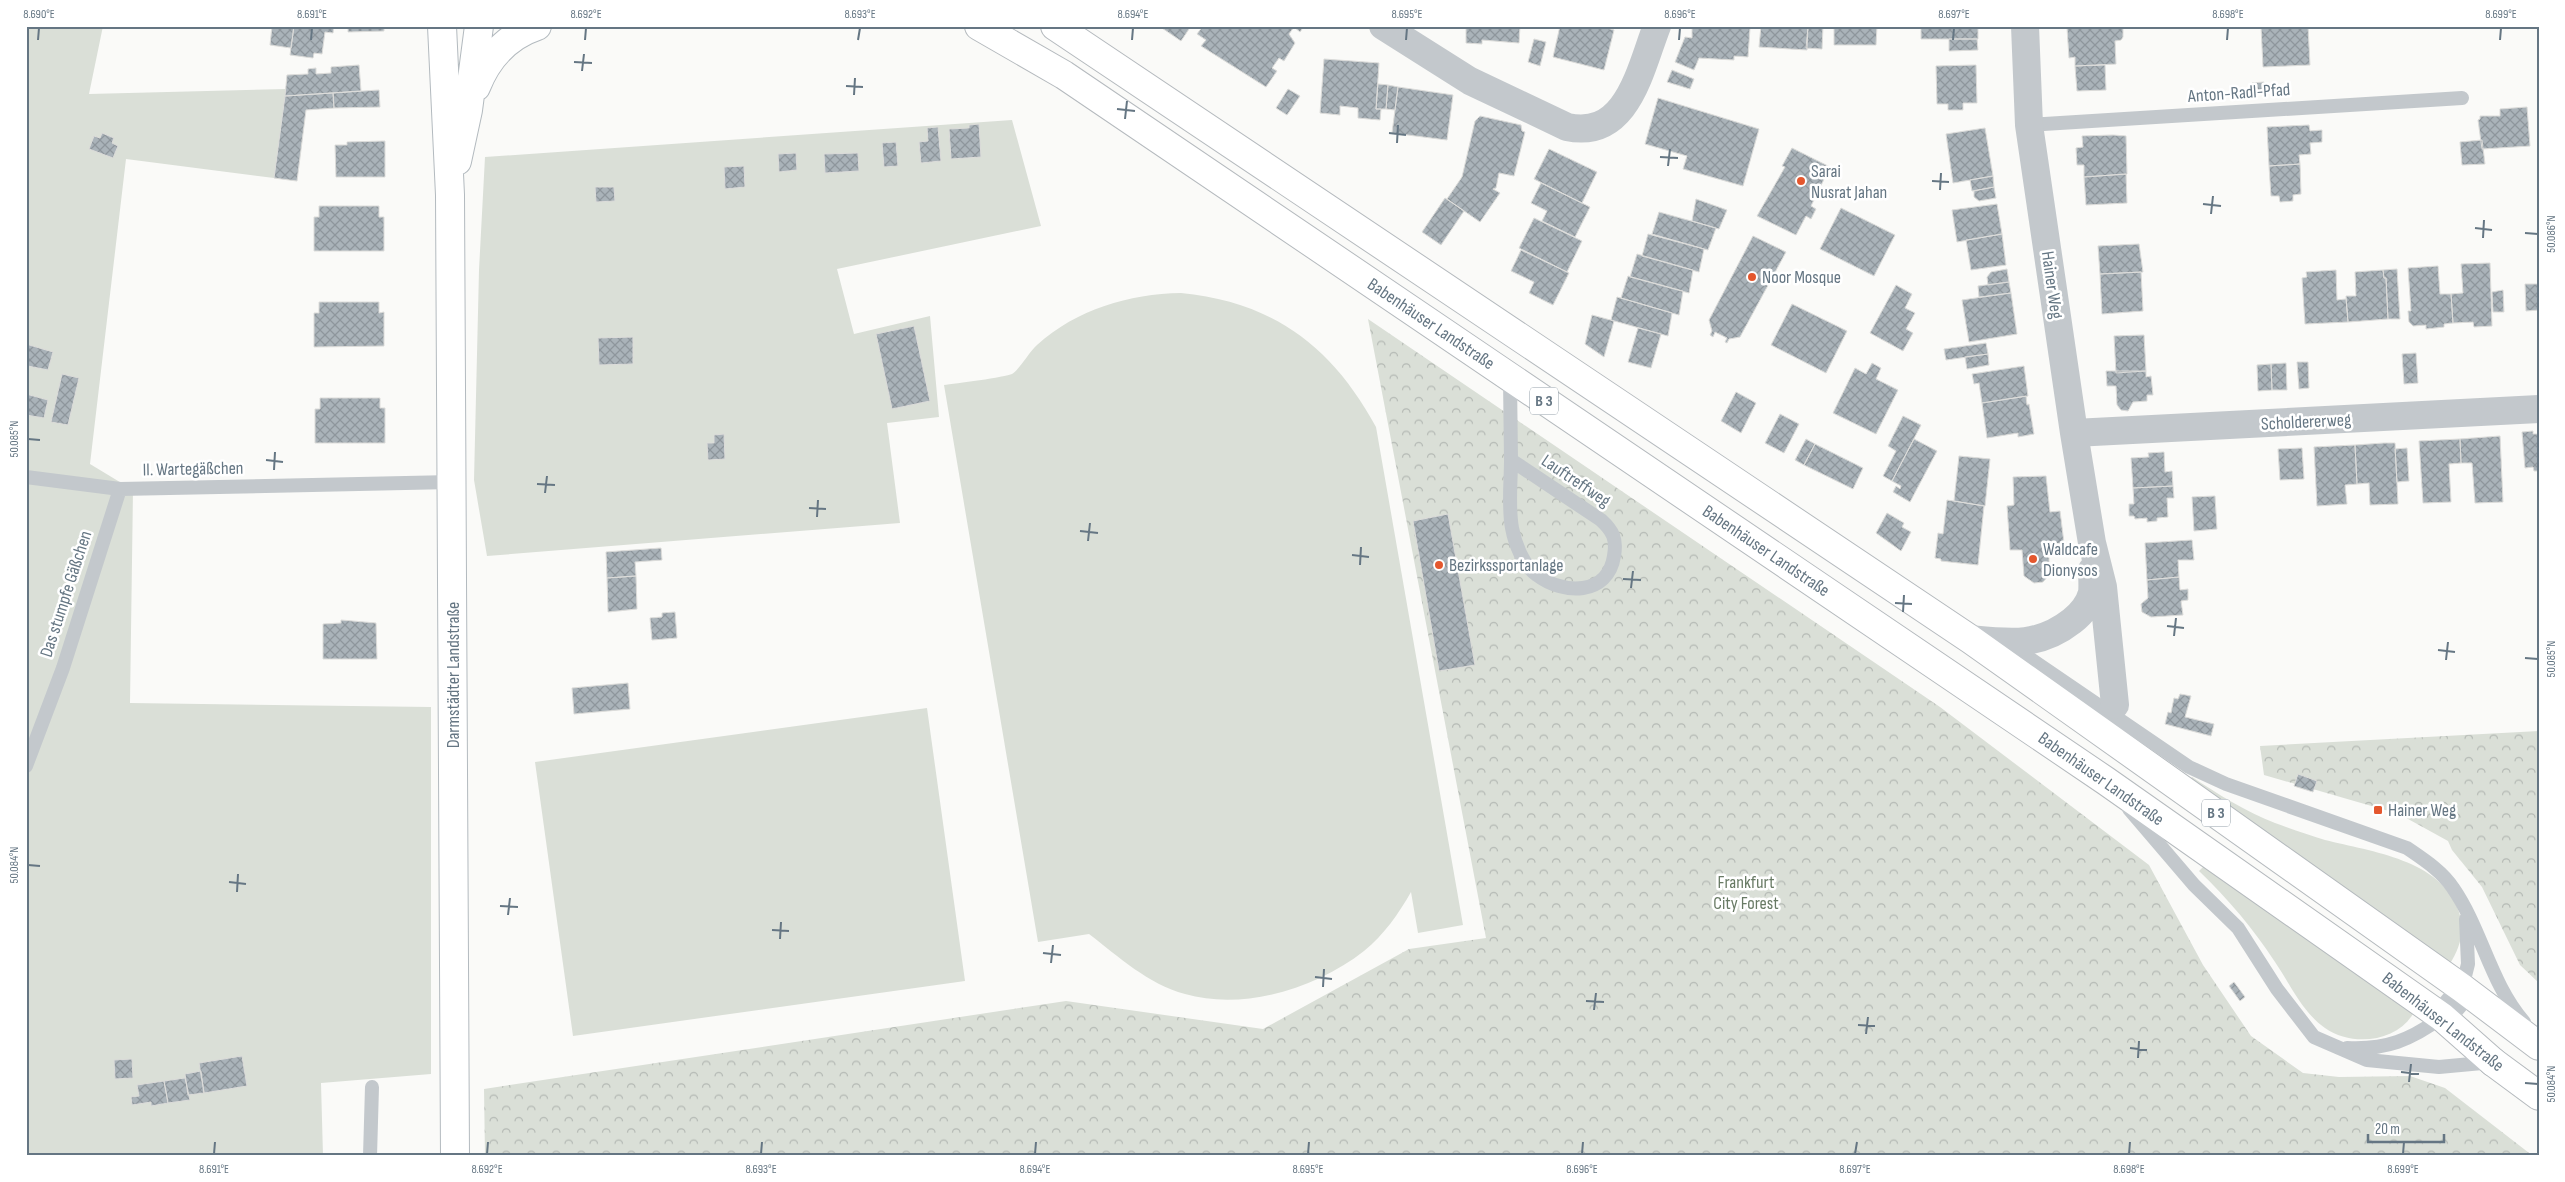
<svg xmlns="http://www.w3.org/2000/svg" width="2565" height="1182" viewBox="0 0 2565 1182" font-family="'Sofia Sans Condensed',sans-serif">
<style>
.green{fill:#dadfd7}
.forest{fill:url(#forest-crowns)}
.building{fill:url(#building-cross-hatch);stroke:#dcdcda}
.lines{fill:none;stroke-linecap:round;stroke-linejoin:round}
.secondary-casing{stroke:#b3babf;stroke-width:30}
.primary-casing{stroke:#b5babe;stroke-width:30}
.trunk-casing{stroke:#b4b9bd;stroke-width:30}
.service{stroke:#c3c8cc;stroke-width:14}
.minor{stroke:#c3c8cc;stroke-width:28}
.secondary{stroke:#fff;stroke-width:28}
.primary{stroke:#fff;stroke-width:28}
.trunk{stroke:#fff;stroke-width:28}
.ticks{fill:none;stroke:#657683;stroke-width:2}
.poi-dot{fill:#e4572e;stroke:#fff;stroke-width:2}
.labels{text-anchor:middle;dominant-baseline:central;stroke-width:5;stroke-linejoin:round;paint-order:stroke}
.shield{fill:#fff;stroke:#939fa8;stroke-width:1}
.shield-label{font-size:16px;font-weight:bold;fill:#657683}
.street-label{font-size:18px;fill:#657683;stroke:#fff}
.poi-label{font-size:18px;fill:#657683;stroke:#fff;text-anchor:start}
.park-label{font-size:18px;fill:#687a64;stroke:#fff}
.neatline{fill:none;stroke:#657683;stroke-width:2}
.ticks-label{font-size:12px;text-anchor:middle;fill:#657683}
</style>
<defs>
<pattern id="forest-crowns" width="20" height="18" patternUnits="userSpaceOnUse" patternTransform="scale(1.25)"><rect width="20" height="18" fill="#dadfd7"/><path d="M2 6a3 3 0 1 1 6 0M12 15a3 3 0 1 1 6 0" fill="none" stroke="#b4b9b4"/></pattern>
<pattern id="building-cross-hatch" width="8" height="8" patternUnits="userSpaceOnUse" patternTransform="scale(1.25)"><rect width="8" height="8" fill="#aab3b9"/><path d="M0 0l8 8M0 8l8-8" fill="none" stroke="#8e969c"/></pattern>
</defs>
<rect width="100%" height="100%" fill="#fafaf8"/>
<path class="green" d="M26 26H103L89 94 286 89 274 178 126 159 90 464 133 490 130 703 431 707V1074L321 1083 323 1156H26Z
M1012 120 1041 226 837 269 854 334 930 316 939 417 887 423 900 523 487 556 474 480 479 270 485 157Z
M1181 293C1273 302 1332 346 1376 427L1463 925 1418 933 1411 892C1399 913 1384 935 1364 951 1317 988 1244 1011 1185 994 1148 984 1119 957 1089 934L1038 942 944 385C954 384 1006 377 1012 374 1020 369 1029 352 1037 345 1077 309 1129 294 1181 293Z
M927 708 965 981 573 1036 535 762Z
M2192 777C2218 794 2246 812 2275 823 2291 829 2309 835 2325 840 2372 852 2441 859 2459 912 2465 932 2460 948 2449 965L2188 781Z
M2204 866 2413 1014C2396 1042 2352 1047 2325 1028 2303 1013 2290 984 2275 962 2253 928 2228 899 2199 871Z"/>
<path class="forest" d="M1368 319 1940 707 2149 865 2203 965 2251 1036 2303 1073 2339 1077 2410 1076 2445 1088 2533 1156H485L484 1089 1066 1001 1263 1029 1409 949 1486 938Z
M2539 731V983L2520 965 2482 887 2452 850 2448 841 2399 814 2264 775 2260 746Z"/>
<path class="building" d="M272 26H294L291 48 270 45Z
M294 26H334L333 33 325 32 322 54 314 53 313 58 290 55Z
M348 26H384V31L348 32Z
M1159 26H1191L1181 41Z
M1203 26H1304L1300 32 1294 27 1289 34 1295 43 1284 61 1279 58 1272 68 1277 71 1266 87 1201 46 1206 40 1197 34Z
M1466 26H1520L1519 43 1482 40V44L1466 43Z
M1560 26H1599L1614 30 1604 70 1553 57Z
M1692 26 1750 28 1748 57 1734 56V60L1699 58 1694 70 1675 62 1685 37 1692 38Z
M1761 26H1808L1807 50 1759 47Z
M1808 26H1823L1822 49 1806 48Z
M1834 26H1877L1876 45H1834Z
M1921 26H1978V39H1921Z
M2075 26H2123V37L2121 40 2115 41 2116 64 2075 66V57L2069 58 2067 28Z
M2261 26H2308L2310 65 2263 67Z
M1534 39 1546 42 1540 66 1528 62Z
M1949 39H1977L1978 50 1949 51Z
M1324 59 1379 63 1376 109H1381L1380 120 1358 118V108L1340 106V115L1320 113Z
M359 65 361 91 285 96 287 75 308 74V69L316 68V74L331 73V67Z
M1976 65 1977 103H1963V110H1948V104H1937L1936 66Z
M2105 65 2106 90 2077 91 2075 66Z
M1672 70 1694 79 1690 89 1667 82Z
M2264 82 2265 94 2252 95V83Z
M1378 84 1388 85 1386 109H1376Z
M1388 85 1398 87 1395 110 1386 109Z
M1398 87 1453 95 1447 140 1392 133Z
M1288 89 1300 96 1287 115 1276 108Z
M379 90 380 107 334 108 333 93Z
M333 93 334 108 306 110 297 181 274 178 285 96Z
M1658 98 1759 129 1743 186 1683 169 1687 156 1645 144Z
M2527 107 2530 146 2482 149 2478 120 2480 119V116H2500V109Z
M1480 116 1521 125 1522 131 1525 132 1514 176 1499 173 1496 188 1493 189 1500 193 1480 222 1447 199 1462 177 1475 121Z
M979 124 981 157 951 159 949 129 969 128V125Z
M2309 125 2310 131 2322 130V142L2310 143 2311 154 2299 155 2300 164 2269 166 2267 127Z
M938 127 941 161 921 163 919 142 928 141 927 128Z
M1985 128 1993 176 1953 183 1946 134Z
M102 133 114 138 112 143 118 146 113 158 89 149 94 136 100 138Z
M2113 135 2126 136 2127 174 2084 177V165H2077L2076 148 2083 147 2082 136Z
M2482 140 2485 164 2462 165 2460 142Z
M385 141V177H336L335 145H347V142Z
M896 142 898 166 884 167 882 143Z
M1792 148 1830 167 1811 206 1816 209 1811 219 1806 216 1796 235 1757 216 1785 167 1782 166Z
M1549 149 1597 172 1582 203 1534 179Z
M796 153 797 170 779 172 778 154Z
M858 153 859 171 825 173 824 154Z
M2300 164 2301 194 2293 195V201L2280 202 2279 196H2271L2269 166Z
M744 166 745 187 725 189 724 167Z
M2126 174 2127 203 2086 205 2084 177Z
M1993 176 1994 187 1972 191 1970 180Z
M1541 183 1590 207 1575 237 1542 221 1547 211 1531 203Z
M595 187H614L615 201 596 202Z
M1994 187 1996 198 1979 201 1974 197V191Z
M1445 198 1464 211 1441 245 1422 232Z
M1696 199 1727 210 1719 229 1692 221Z
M1997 204 2002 234 1957 242 1952 210Z
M319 206H379V217H384V251H314V217H319Z
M1841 208 1895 235 1874 276 1820 249Z
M1659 212 1716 228 1708 250 1652 234Z
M1534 218 1582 241 1567 272 1519 248Z
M1648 234 1704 249 1699 272 1642 256Z
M2002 234 2006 265 1971 270 1966 240Z
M1753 236 1786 252 1740 337 1729 339 1727 343 1725 342 1727 338 1715 332 1713 337 1710 335 1712 331 1709 320Z
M2139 244 2143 272 2100 274 2098 246Z
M1521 250 1569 273 1553 305 1529 293 1534 282 1511 271Z
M1637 254 1693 270 1689 293 1630 277Z
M2490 263 2492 326 2474 327 2473 322 2453 323 2451 294 2463 293 2461 264Z
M2438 266 2440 294H2451L2453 323 2444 324V327L2426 329V325L2413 326 2409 322 2408 311H2411L2408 268Z
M2007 269 2009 282 1988 285 1987 277 1991 272Z
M2397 269 2400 319H2388L2386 278H2384L2383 270Z
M2336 270 2337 300 2346 299 2348 322 2305 324 2302 278 2307 277 2306 272Z
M2383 270 2384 278H2386L2388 319 2348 322 2346 296H2356L2355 272Z
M2141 272 2143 311 2102 314 2100 274Z
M1628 276 1683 291 1679 315 1621 298Z
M2009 282 2011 293 1979 297 1978 286Z
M2525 284H2539V310L2526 311Z
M1896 285 1912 294 1905 308 1915 313 1906 329 1913 333 1903 351 1870 333Z
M2503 290 2504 312H2493L2492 292Z
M2011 293 2017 334 1969 342 1962 300Z
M1617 297 1672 313 1668 336 1611 320Z
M319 302H379V313L384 312V346L314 347V313H319Z
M1792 304 1847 331 1826 373 1771 345Z
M1592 315 1614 321 1604 357 1585 344Z
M914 326 930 401 892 409 876 334Z
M1638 328 1661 334 1651 368 1628 362Z
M2144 335 2146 371 2116 373 2114 336Z
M633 337V364L599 365 598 338Z
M1986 343 1988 354 1946 360 1944 349Z
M26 344 53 352 48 370 28 366Z
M2416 353 2418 383 2404 384 2402 354Z
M1988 354 1989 365 1967 369 1965 357Z
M2297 362H2308L2309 388 2299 389Z
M1872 363 1881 368 1876 379 1898 390 1876 434 1833 413 1855 368 1866 374Z
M2286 363 2287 390H2272L2271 364Z
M2271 364 2272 390 2258 391 2257 365Z
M2024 366 2028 396 1982 403 1979 383 1974 384 1972 374Z
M2106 371H2146V377L2151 376 2153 395H2147V401L2133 402 2128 411 2121 410 2117 405 2116 386H2107Z
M62 374 79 378 68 425 51 422Z
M1736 392 1756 403 1741 433 1721 421Z
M26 394 48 400 44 418 26 415Z
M2026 396 2027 405 2029 404 2034 434 2018 437V433L1987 438 1982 403Z
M320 398H380V408H385V443H315V409H320Z
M1780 414 1799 424 1784 453 1765 443Z
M1903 416 1921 425 1892 481 1883 476 1896 451 1888 446Z
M2533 431V434H2539V471H2534L2533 467 2525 468 2522 432Z
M724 434 725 459 708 460 707 443H714V435Z
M2500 436 2503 502 2475 503 2472 463H2461L2460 439Z
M1806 439 1815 444 1804 465 1795 460Z
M1914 439 1937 451 1910 502 1893 492 1896 486 1900 489 1901 486 1892 481Z
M2460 439 2461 463 2449 464 2451 502 2423 503 2419 441Z
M2384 443H2395L2398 504 2370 505 2369 483 2357 484 2355 445Z
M1815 444 1863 468 1853 489 1804 465Z
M2355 445 2357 484 2345 485 2347 504 2317 506 2314 447Z
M2302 448 2304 479 2280 480 2278 449Z
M2407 448 2409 481 2397 482 2395 449Z
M2164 452 2165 472 2172 471 2173 486 2133 488 2131 458 2149 457 2148 453Z
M1959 456 1990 459 1985 506 1954 501Z
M2046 476 2050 512 2060 511 2064 543 2053 544 2054 548H2049V575L2043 582 2034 583 2024 576 2022 550H2010L2007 506 2014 505 2013 477Z
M2173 486 2174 498H2167L2168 517 2157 518V521L2147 522V518L2135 519 2134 516H2129V504H2134L2133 488Z
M2215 496 2217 529 2194 531 2192 497Z
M1947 500 1984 506 1978 565 1941 561V559L1935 558 1938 533 1943 534Z
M1887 513 1904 523 1902 527 1911 532 1901 551 1876 533Z
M1448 514 1475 665 1439 671 1413 521Z
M2192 540 2194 560H2178L2179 577 2147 580 2145 543Z
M661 548 662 560 635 562 636 576 607 578 606 552Z
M636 576 637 609 608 612 607 578Z
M2179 577 2180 590 2188 589V600L2181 601 2183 615 2151 617 2142 612 2141 604 2148 598 2147 580Z
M675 612 677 638 652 640 650 618 662 617V613Z
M341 620 376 623 377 659H323V624L341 623Z
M628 683 630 709 574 714 572 688Z
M2180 694 2191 696 2185 717 2214 724 2211 736 2165 724 2168 712 2171 713 2174 698 2178 699Z
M2298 774 2317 781 2313 792 2294 786Z
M2234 982 2245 997 2240 1001 2229 986Z
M242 1056 247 1086 204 1093 199 1063Z
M132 1059 133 1078 115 1079 114 1060Z
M201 1071 204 1093 188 1095 185 1074Z
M185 1078 190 1100 168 1103 164 1081Z
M164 1081 168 1103 151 1106V1102L132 1105 131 1097 139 1096 137 1085Z"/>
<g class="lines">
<defs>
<path id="secondary" d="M442 26 450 195 455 1156
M476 87C487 59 507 36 537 26
M457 161 468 110 479 26"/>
<path id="primary" d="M979 26 1064 75 2106 781 2442 1017 2493 1062
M1055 26 1970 639 2462 988 2539 1046"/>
<path id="trunk" d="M2493 1062 2539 1096"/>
</defs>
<use href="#secondary" class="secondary-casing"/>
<use href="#primary" class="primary-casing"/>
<use href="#trunk" class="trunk-casing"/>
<path class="service" d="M2029 125 2462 98
M1510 379 1511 460
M1511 460 1601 520C1613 531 1617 539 1614 556 1608 596 1563 595 1537 575 1523 565 1515 544 1512 528 1508 506 1511 482 1511 460Z
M26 477 120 489 452 482
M2010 645 2189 767 2226 784 2407 848C2423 859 2442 871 2453 888 2482 930 2490 983 2524 1022
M26 766 63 668 120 489
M2129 809 2194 885 2238 928 2277 989 2314 1037 2367 1060 2439 1067 2493 1062
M2462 988 2468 964 2466 919
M2347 1048C2386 1050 2411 1040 2442 1017
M370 1156 372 1087"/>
<path class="minor" d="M1383 26 1470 81 1567 127C1628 140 1640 69 1657 26
M2025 26 2029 125 2074 433 2092 543 2103 587 2115 705
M2074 433 2539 409
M1970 639C2010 643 2039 647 2072 621 2081 614 2089 604 2092 593 2093 586 2092 577 2092 570
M2442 1017 2459 997 2462 988"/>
<use href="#secondary" class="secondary"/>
<use href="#primary" class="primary"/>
<use href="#trunk" class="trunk"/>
</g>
<path class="ticks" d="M38 40 39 28M311 40 312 28M585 40 586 28M858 40 860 28M1132 40 1133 28M1406 40 1407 28M1679 40 1680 28M1953 40 1954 28M2227 40 2228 28M2500 40 2501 28M574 62 592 63M582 71 584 54M846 86 863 87M854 95 855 78M1117 109 1135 111M1125 119 1127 101M1389 133 1406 135M1397 143 1398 125M1660 157 1678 158M1668 166 1670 149M1932 181 1949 182M1940 190 1941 173M2203 204 2221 206M2211 214 2213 196M2475 228 2492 230M2525 233 2538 234M2483 238 2484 220M28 439 40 440M266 460 283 462M274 470 275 452M537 484 555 485M545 493 547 476M809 508 826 509M817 517 818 500M1080 531 1098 533M1088 541 1090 523M1352 555 1369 557M1360 565 1361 547M1623 579 1641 580M1631 588 1633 571M1895 603 1912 604M1903 612 1904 595M2167 626 2184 628M2174 636 2176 618M2438 650 2455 652M2525 658 2538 659M2446 660 2448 642M28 865 40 866M229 882 246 884M237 892 238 874M500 906 518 907M508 915 510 898M772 930 789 931M780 939 781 922M1043 953 1061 955M1051 963 1053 945M1315 977 1332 979M1323 987 1324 969M1586 1001 1604 1002M1594 1010 1596 993M1858 1025 1875 1026M1866 1034 1868 1017M2130 1048 2147 1050M2138 1058 2139 1041M2401 1072 2419 1074M2409 1082 2411 1064M2525 1083 2538 1084M214 1154 215 1142M487 1154 488 1142M761 1154 762 1142M1035 1154 1036 1142M1308 1154 1309 1142M1582 1154 1583 1142M1855 1154 1857 1142M2129 1154 2130 1142M2403 1154 2404 1142"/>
<g class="poi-dot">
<circle cx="1801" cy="181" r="5"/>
<circle cx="1752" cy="277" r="5"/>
<circle cx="2033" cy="559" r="5"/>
<circle cx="1439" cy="565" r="5"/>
<rect x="2373" y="805" width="10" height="10" rx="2.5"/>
</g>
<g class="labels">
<g class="shield">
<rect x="1530" y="387.5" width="28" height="27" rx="4"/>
<rect x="2202" y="799.5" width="28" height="27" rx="4"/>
</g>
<g class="shield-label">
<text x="1544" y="401">B 3</text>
<text x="2216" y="813">B 3</text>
</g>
<g class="street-label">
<text transform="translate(2239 93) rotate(-4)">Anton-Radl-Pfad</text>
<text transform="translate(2052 285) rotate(82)">Hainer Weg</text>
<text transform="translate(1431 324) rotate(34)">Babenhäuser Landstraße</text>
<text transform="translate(2306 422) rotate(-3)">Scholdererweg</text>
<text transform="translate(193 469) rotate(-1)">II. Wartegäßchen</text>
<text transform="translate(1576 481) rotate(34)">Lauftreffweg</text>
<text transform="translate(1766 551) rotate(34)">Babenhäuser Landstraße</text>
<text transform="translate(66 594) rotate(-72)">Das stumpfe Gäßchen</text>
<text transform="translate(453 675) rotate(-90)">Darmstädter Landstraße</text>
<text transform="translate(2101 779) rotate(35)">Babenhäuser Landstraße</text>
<text transform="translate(2443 1022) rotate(38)">Babenhäuser Landstraße</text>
</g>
<g class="poi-label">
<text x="1811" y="171">Sarai<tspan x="1811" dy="21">Nusrat Jahan</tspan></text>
<text x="1762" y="277">Noor Mosque</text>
<text x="2043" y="549">Waldcafe<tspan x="2043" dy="21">Dionysos</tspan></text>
<text x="1449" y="565">Bezirkssportanlage</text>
<text x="2388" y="810">Hainer Weg</text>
</g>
<g class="park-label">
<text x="1746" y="882">Frankfurt<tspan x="1746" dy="21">City Forest</tspan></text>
</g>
</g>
<rect width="2565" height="1182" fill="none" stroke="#ffffff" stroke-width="55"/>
<path d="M2368 1134v8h76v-8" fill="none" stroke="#657683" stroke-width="2.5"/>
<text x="2375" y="1134" font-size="15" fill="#657683" stroke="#ffffff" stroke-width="4" paint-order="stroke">20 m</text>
<rect x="28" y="28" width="2510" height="1126" class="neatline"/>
<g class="ticks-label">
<text x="39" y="18">8.690°E</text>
<text x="312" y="18">8.691°E</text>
<text x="586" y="18">8.692°E</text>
<text x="860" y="18">8.693°E</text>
<text x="1133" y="18">8.694°E</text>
<text x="1407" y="18">8.695°E</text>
<text x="1680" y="18">8.696°E</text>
<text x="1954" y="18">8.697°E</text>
<text x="2228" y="18">8.698°E</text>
<text x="2501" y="18">8.699°E</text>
<text transform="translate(2551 234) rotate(-90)" y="4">50.086°N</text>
<text transform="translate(14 439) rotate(-90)" y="4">50.085°N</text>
<text transform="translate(2551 659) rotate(-90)" y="4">50.085°N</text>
<text transform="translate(14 865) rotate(-90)" y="4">50.084°N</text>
<text transform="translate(2551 1084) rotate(-90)" y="4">50.084°N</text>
<text x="214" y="1173">8.691°E</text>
<text x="487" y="1173">8.692°E</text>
<text x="761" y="1173">8.693°E</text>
<text x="1035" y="1173">8.694°E</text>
<text x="1308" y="1173">8.695°E</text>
<text x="1582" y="1173">8.696°E</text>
<text x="1855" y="1173">8.697°E</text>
<text x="2129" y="1173">8.698°E</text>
<text x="2403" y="1173">8.699°E</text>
</g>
</svg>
